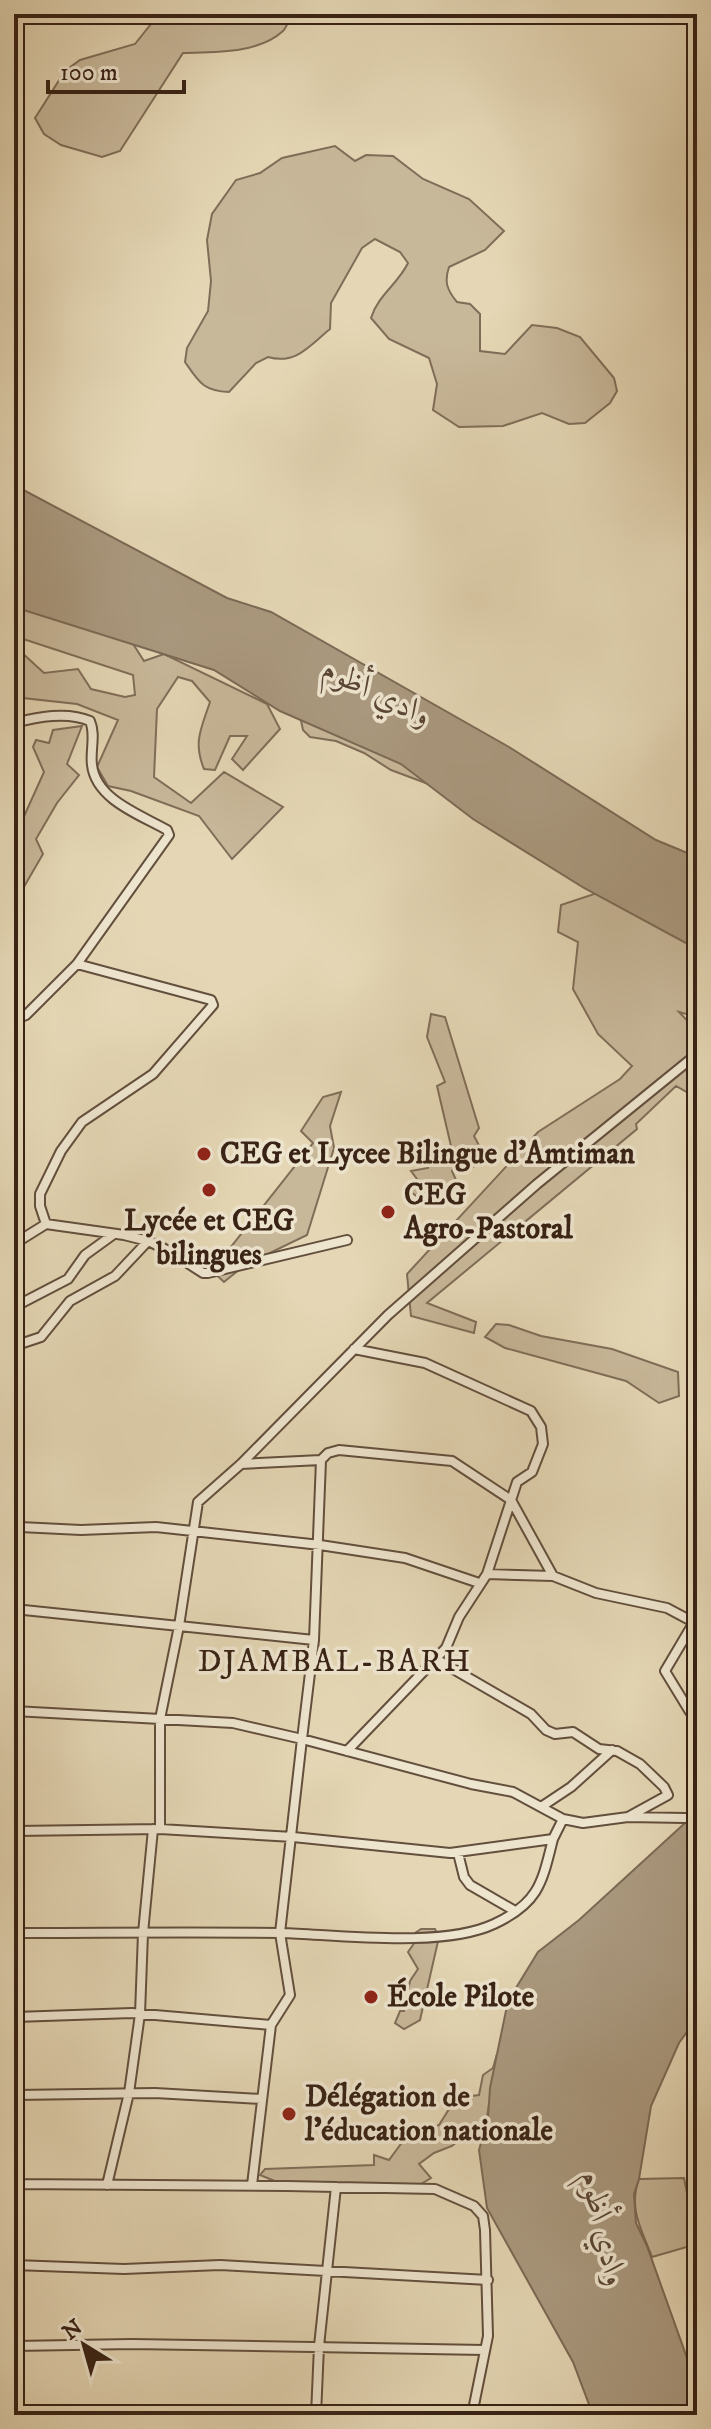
<svg xmlns="http://www.w3.org/2000/svg" width="711" height="2429" viewBox="0 0 711 2429" font-family="'IM FELL DW Pica',Amiri,serif">
<style>
.green{fill:#c8b89a;stroke:#806d58;stroke-width:2}
.water{fill:#aa997f;stroke:#7c6955;stroke-width:2}
.lines{fill:none;stroke-linecap:round;stroke-linejoin:round}
.minor-casing{stroke:#634f3d;stroke-width:12}
.minor{stroke:#eee5cf;stroke-width:8}
.poi-dot{fill:#8f2418;stroke:#eee5cf;stroke-width:3}
.labels{text-anchor:middle;dominant-baseline:central;stroke-width:7;stroke-linejoin:round;paint-order:stroke}
.poi-label{font-size:30px;font-weight:bold;fill:#382215;stroke:#eee5cf;text-anchor:start}
.water-label{font-size:32px;font-style:italic;fill:#5a4635;stroke:#eee5cf}
.neighbourhood-label{font-size:32px;letter-spacing:2px;fill:#382215;stroke:#eee5cf}
</style>
<rect width="100%" height="100%" fill="#e5d7b5"/>
<filter id="stains"><feTurbulence type="fractalNoise" baseFrequency=".0025" numOctaves="4"/><feColorMatrix values="0 0 0 0 .2 0 0 0 0 .09 0 0 0 0 .02 0 0 0 .5 -.17"/></filter>
<radialGradient id="worn" r=".72"><stop offset=".6" stop-color="#630" stop-opacity="0"/><stop offset="1" stop-color="#630" stop-opacity=".3"/></radialGradient>
<path class="green" d="M159 14H292C289 19 287 27 283 31 258 54 214 52 183 53L120 151 102 157 61 145 44 134 35 118 65 71 80 60 135 44Z
M335 146 355 161 366 155 393 156 423 179 469 199 504 231 485 250 449 267C444 282 447 290 457 302L470 304 480 314V351L505 354 532 325 557 328 580 337 614 378 617 391 610 403 585 423 569 424 542 413 503 426 459 427 433 410 437 384 429 358 389 339 371 318C378 295 398 284 408 263L400 252 375 239 362 248 331 303 330 329C309 346 296 365 268 357L256 363 229 392C203 391 199 382 185 362L187 348 208 311 211 281 207 240 212 214 236 180 260 173 282 158Z
M14 584 128 636 144 661 164 654 267 704 280 729 243 770 232 759 247 736H230L215 770 204 769C193 742 201 729 210 702L192 681 178 677 157 709 154 777 191 803 224 772 283 807 232 859 199 816 131 791 108 786 97 767 118 720 77 704 14 697V655L20 651 44 673 78 669 91 689 125 697 135 695 133 675 14 636Z
M299 711 359 728 439 788 391 770 364 753 336 741 310 737 303 730Z
M82 726 67 764 79 775 57 803 36 839 43 854 14 904V821L21 823 44 772 33 747 36 740 49 743 53 730Z
M597 893 697 947V1017L679 1012 697 1031V1098L676 1086 636 1124 637 1129 427 1303 476 1322 474 1333 411 1316 407 1274 538 1132 620 1079 632 1066 598 1034 573 989 578 942 558 932 561 905Z
M431 1014 445 1017 479 1128 474 1136 482 1151 479 1162 468 1171 455 1166 452 1171 456 1180 449 1187 438 1188 429 1204 409 1191 420 1183 411 1171 428 1168 430 1158 440 1156 451 1146 437 1086 445 1082 427 1037Z
M341 1092 330 1126 334 1148 307 1235 245 1265 224 1282 212 1271 313 1143 301 1131 323 1097Z
M496 1324 509 1325 541 1336 612 1349 678 1372 679 1396 659 1403 626 1381 505 1348 485 1337Z
M421 1929H435L439 1937 420 2020 404 2029 395 2023 400 2011H404L410 1981 418 1969 408 1952 415 1942V1933Z
M497 2054 485 2130 470 2131 452 2146 434 2153 419 2164 431 2178 421 2184 287 2186 260 2175 265 2169 374 2165V2155L389 2160 403 2141 439 2125 456 2098 479 2095 483 2075 493 2068Z
M684 2178 688 2198 697 2197V2244L652 2257C642 2230 628 2209 639 2179Z"/>
<path class="water" d="M14 485 227 598 271 612 509 747 656 840 697 857V949L584 888 473 819 401 764 280 711 214 670 14 607Z
M697 1812V2018L679 2043 651 2106 639 2179 634 2194 636 2223 647 2246 697 2386V2415H593L573 2362 487 2208 479 2150 488 2118 490 2088 508 2001 538 1952 579 1920Z"/>
<g class="lines">
<defs>
<path id="minor" d="M14 723C37 717 67 711 90 721 96 735 90 750 92 765 96 800 141 815 167 830L169 835 77 964 26 1015 14 1020
M46 1224 40 1206V1194L61 1151 82 1122 153 1074 213 1005 211 1000 77 964
M14 1244 46 1224 124 1235 148 1241 169 1251 203 1273H208L347 1240
M14 1307 68 1279 85 1255 114 1234
M14 1346 41 1337 70 1301 115 1276 148 1241
M354 1349 425 1363 531 1411 541 1427 543 1444 532 1472 517 1482 487 1574
M321 1460 328 1453 339 1450 452 1461 511 1500 553 1576 596 1593 667 1608 697 1624
M241 1464 321 1460 314 1640 179 1626 198 1502 241 1464 388 1315 537 1184 697 1054
M14 1524 20 1527 14 1543
M20 1527 81 1530 156 1527 320 1545 405 1558 479 1583
M14 1609 179 1626 160 1719V1829
M694 1622 665 1671 690 1712 697 1707
M436 1659 531 1714 546 1730 555 1734 573 1732 599 1749 617 1751 640 1764 664 1787 668 1795 628 1817
M14 1711 233 1723 302 1739 314 1640
M347 1751 446 1648 459 1617 487 1574 553 1576
M541 1807 571 1787 612 1750
M563 1819 583 1823 628 1817 685 1818
M14 1820 18 2095 16 2415
M458 1853 464 1877 470 1885 515 1911
M14 1933C103 1933 193 1932 282 1933 340 1935 443 1948 494 1924 539 1903 542 1883 553 1839L450 1853 293 1837 160 1829 15 1831
M15 2017 132 2013 271 2025
M15 2095 155 2093 261 2099
M14 2184 287 2186 435 2189 474 2206 483 2216 485 2230 488 2336 472 2415
M107 2185 129 2093 140 2014 143 1933 153 1829
M252 2185 271 2025 290 1995 280 1933 302 1739 471 1784 513 1792 563 1819 553 1839
M14 2265 124 2269 220 2265 488 2280
M14 2346 132 2344 485 2350
M316 2415 319 2346 336 2187"/>
</defs>
<use href="#minor" class="minor-casing"/>
<use href="#minor" class="minor"/>
</g>
<g class="poi-dot">
<circle cx="204" cy="1154" r="8"/>
<circle cx="209" cy="1190" r="8"/>
<circle cx="388" cy="1212" r="8"/>
<circle cx="371" cy="1997" r="8"/>
<circle cx="289" cy="2114" r="8"/>
</g>
<g class="labels">
<g class="poi-label">
<text x="220" y="1154">CEG et Lycee Bilingue d'Amtiman</text>
<text x="404" y="1195">CEG<tspan x="404" dy="34">Agro-Pastoral</tspan></text>
<text x="209" y="1221" text-anchor="middle">Lycée et CEG<tspan x="209" dy="34">bilingues</tspan></text>
<text x="387" y="1997">École Pilote</text>
<text x="305" y="2097">Délégation de<tspan x="305" dy="34">l'éducation nationale</tspan></text>
</g>
<g class="water-label">
<text transform="translate(377 693) rotate(26)">وادي أظوم</text>
<text transform="translate(603 2229) rotate(77)">وادي أظوم</text>
</g>
<g class="neighbourhood-label">
<text x="335" y="1662">DJAMBAL-BARH</text>
</g>
</g>
<rect width="711" height="2429" fill="none" stroke="#e5d7b5" stroke-width="48"/>
<rect x="16" y="16" width="679" height="2397" fill="none" stroke="#382215" stroke-width="4"/>
<rect x="24" y="24" width="663" height="2381" fill="none" stroke="#382215" stroke-width="2"/>
<g transform="translate(84 2345) rotate(323)" stroke="#eee5cf" stroke-width="6" paint-order="stroke">
<path d="M0-6L14 30L0 20L-14 30Z" fill="#382215"/>
<text y="-12" font-size="22" font-weight="bold" text-anchor="middle" fill="#382215">N</text>
</g>
<path d="M48 80v12h136v-12" fill="none" stroke="#382215" stroke-width="4"/>
<text x="60" y="80" font-size="24" fill="#382215" stroke="#eee5cf" stroke-width="6" paint-order="stroke">100 m</text>
<rect width="100%" height="100%" filter="url(#stains)"/>
<rect width="100%" height="100%" fill="url(#worn)"/>
</svg>
